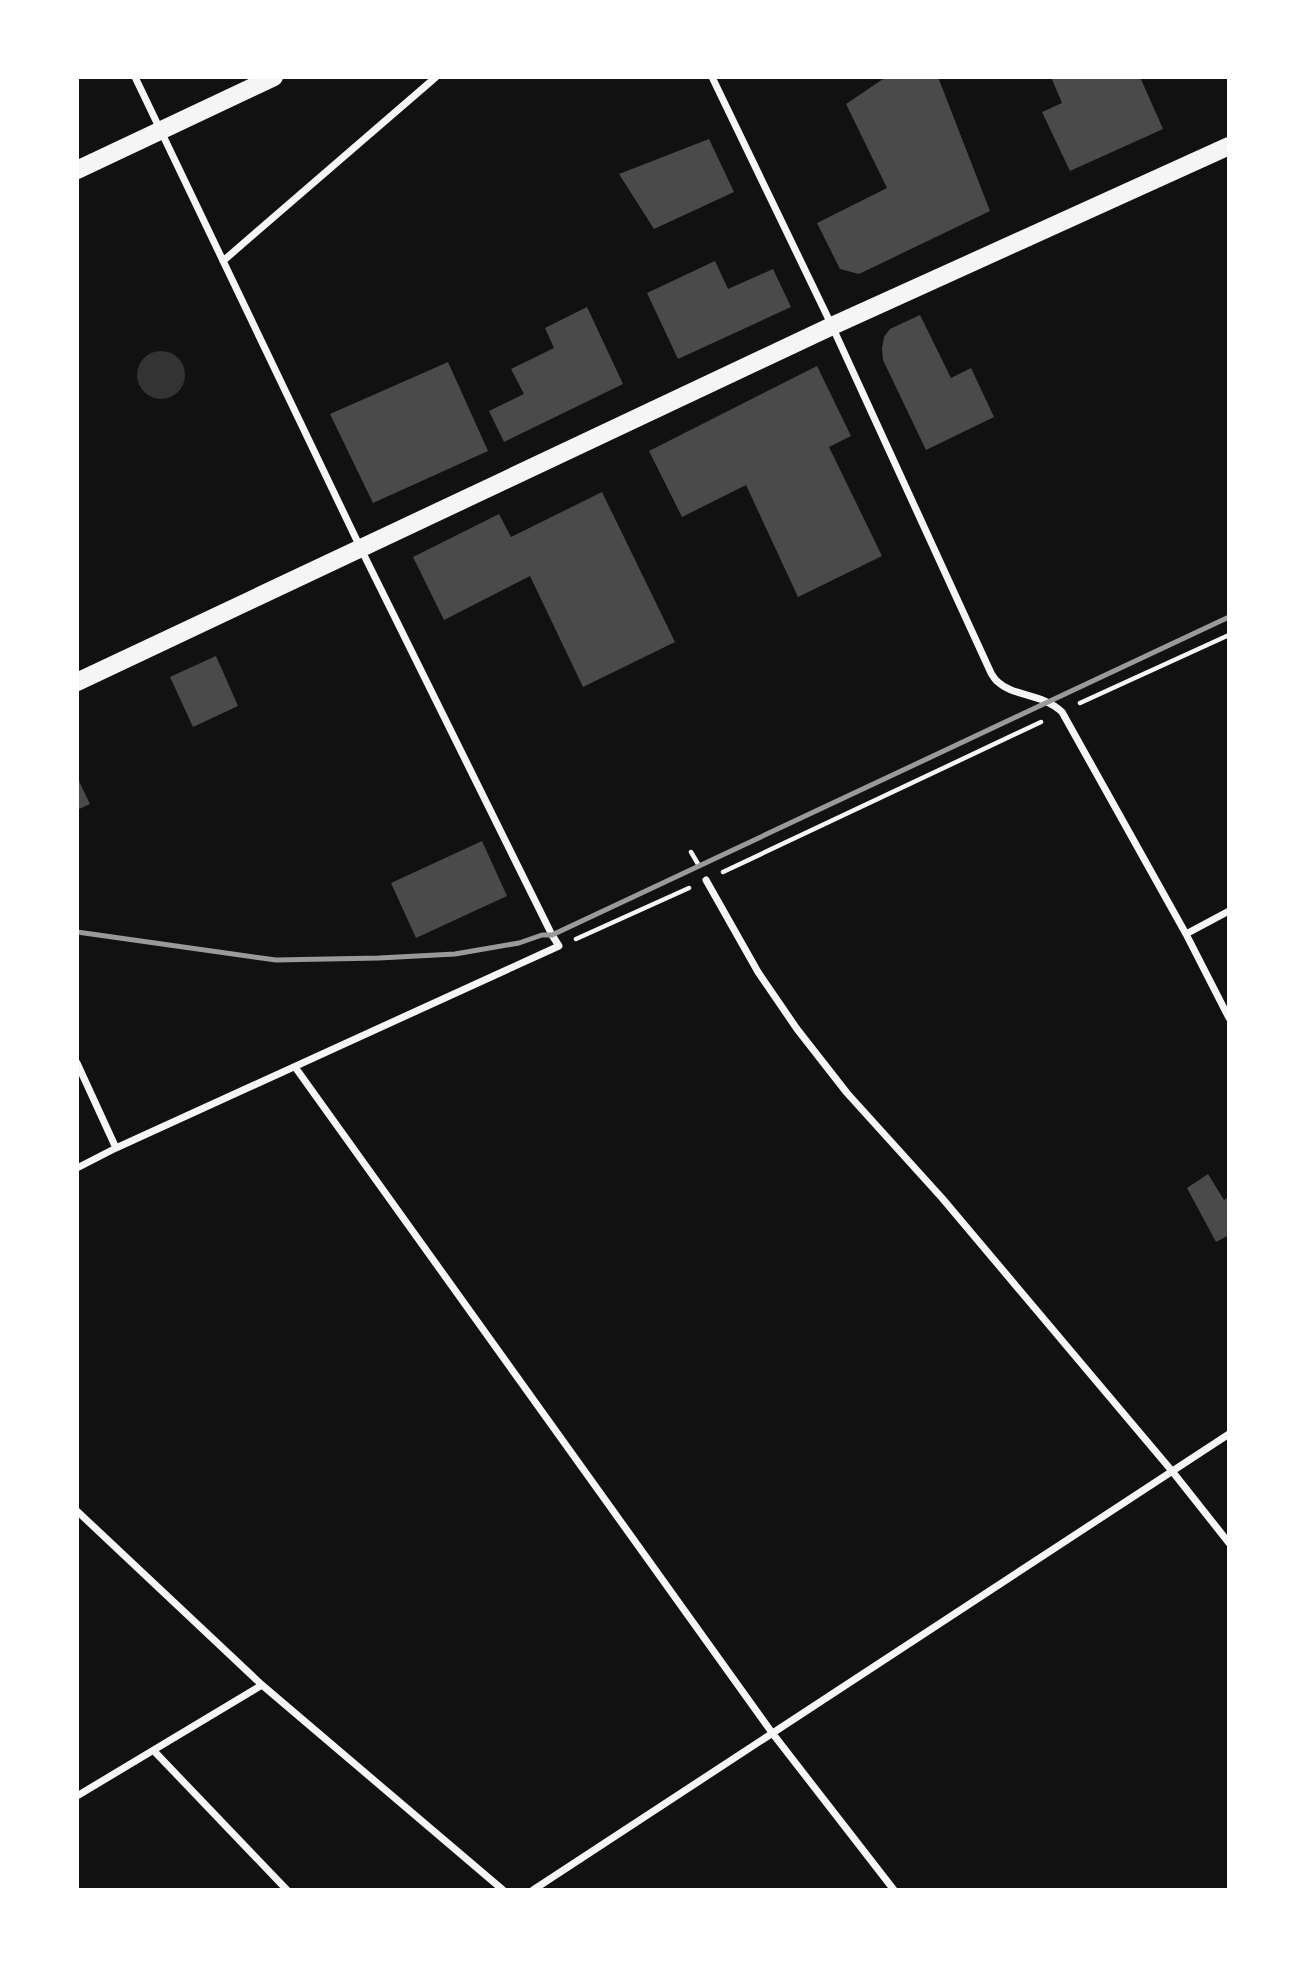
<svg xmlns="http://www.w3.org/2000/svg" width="1306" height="1967" viewBox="0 0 1306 1967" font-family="'Titillium Web',sans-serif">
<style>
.water{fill:#333}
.building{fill:#4a4a4a}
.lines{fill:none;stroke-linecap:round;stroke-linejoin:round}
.path{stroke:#f5f5f5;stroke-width:4.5}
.minor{stroke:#f5f5f5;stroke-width:7}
.primary{stroke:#f5f5f5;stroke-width:18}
.rail{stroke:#9a9a9a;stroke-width:5}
</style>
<rect width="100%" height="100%" fill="#111"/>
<path class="water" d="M137 375a24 24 0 1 1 48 0a24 24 0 1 1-48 0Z"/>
<path class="building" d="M886 77H938L990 211 859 274 840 269 817 223 887 188 846 104Z
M1051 77H1140L1163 129 1070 171 1042 112 1062 103Z
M709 139 734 192 654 229 619 174Z
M715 261 728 289 773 269 791 307 678 359 647 293Z
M587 307 623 384 504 442 489 411 524 394 511 369 554 348 545 328Z
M920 315 951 378 971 368 994 417 926 450 883 360 882 348 884 337 890 329Z
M448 362 488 451 373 503 330 414Z
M817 366 851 436 829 447 882 556 798 597 746 485 682 517 649 451Z
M602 492 675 642 583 687 530 576 444 620 413 557 499 514 511 537Z
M216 656 238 706 193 727 170 677Z
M77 777 90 804 77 810Z
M482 841 507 896 416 938 391 883Z
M1208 1174 1224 1200 1229 1197V1235L1216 1242 1187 1188Z"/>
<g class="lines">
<path class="path" d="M1080 703 1229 635
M691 852 698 864
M723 872 1041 722
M576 939 689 888"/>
<path class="minor" d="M712 77 832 326 991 673C993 676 995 680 998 682 1014 697 1042 693 1062 712L1186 934 1229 1018
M223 261 436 77
M706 880 758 972 797 1029 847 1093 942 1198 1172 1471 1229 1543
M1186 934 1229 911
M77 1063 116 1148
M295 1067 773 1734 894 1890
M77 1168 116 1148 559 946 552 935 361 549 135 77
M77 1511 262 1685 503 1890
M154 1751 287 1890
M77 1796 262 1685
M533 1890 1229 1434"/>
<path class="primary" d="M77 170 274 77
M77 682 832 326 1229 146"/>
<path class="rail" d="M77 932 276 960 379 958 455 954 519 943 542 935H552L1229 617"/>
</g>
<rect width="1306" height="1967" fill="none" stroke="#ffffff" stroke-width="158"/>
</svg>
